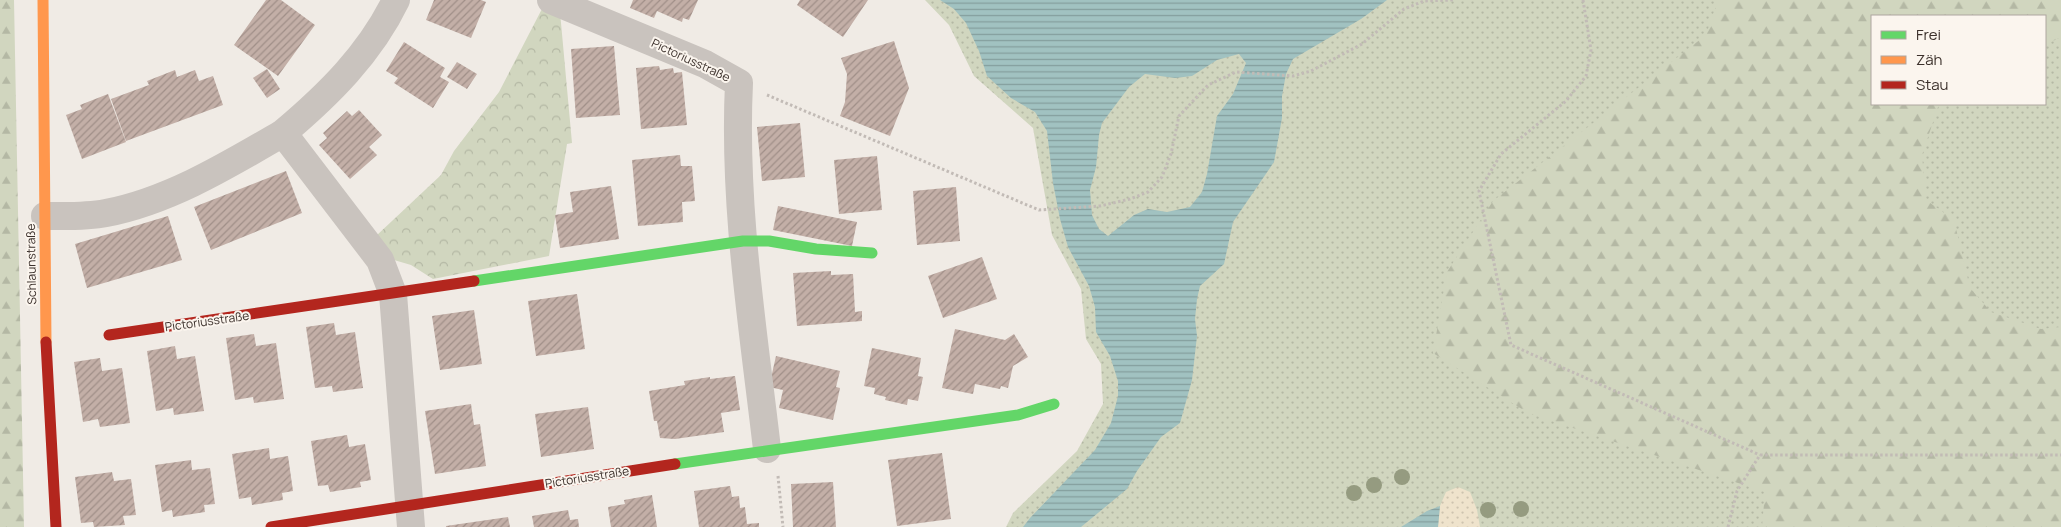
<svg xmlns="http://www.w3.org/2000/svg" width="2061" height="527" viewBox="0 0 2061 527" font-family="Manrope,sans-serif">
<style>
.grass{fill:url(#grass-dots);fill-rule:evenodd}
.forest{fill:url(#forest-firs)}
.sand{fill:url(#sand-dots)}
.park{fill:url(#park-crowns)}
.water{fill:url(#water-rules);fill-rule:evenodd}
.building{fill:url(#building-hatch)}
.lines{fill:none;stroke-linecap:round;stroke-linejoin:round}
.path{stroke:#c2bbb6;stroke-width:3;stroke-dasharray:2.5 2.5;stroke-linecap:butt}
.street{stroke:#c9c3be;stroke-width:28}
.fast{stroke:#63d668;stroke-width:11}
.slow{stroke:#ff974d;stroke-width:11}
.jam{stroke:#b3261e;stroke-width:11}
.tree{fill:#959b80}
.labels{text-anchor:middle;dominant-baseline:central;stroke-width:4;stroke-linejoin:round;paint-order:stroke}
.street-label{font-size:12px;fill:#3b302b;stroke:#fbf5ee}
</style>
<defs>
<pattern id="grass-dots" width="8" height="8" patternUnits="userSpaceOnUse" patternTransform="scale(1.25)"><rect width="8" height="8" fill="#d1d6bf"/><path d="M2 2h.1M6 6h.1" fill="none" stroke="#b4b8a4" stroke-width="1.8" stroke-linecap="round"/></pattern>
<pattern id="forest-firs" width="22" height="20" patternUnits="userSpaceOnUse" patternTransform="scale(1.25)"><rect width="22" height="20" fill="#d1d6bf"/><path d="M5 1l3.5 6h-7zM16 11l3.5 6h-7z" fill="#b4b8a4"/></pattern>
<pattern id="sand-dots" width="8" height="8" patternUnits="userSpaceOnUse" patternTransform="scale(1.25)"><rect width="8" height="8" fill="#efe3cc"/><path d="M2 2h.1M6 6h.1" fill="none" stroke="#cec3af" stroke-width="1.8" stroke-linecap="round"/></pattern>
<pattern id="park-crowns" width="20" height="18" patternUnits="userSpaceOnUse" patternTransform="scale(1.25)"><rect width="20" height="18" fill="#d1d6bf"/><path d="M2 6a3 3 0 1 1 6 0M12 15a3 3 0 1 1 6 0" fill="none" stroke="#b4b8a4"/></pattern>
<pattern id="water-rules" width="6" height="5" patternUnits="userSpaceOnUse" patternTransform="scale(1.25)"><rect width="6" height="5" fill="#a1c2c1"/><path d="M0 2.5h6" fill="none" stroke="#849e9d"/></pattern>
<pattern id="building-hatch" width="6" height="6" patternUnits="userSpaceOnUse" patternTransform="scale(1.25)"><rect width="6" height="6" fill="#c3afa7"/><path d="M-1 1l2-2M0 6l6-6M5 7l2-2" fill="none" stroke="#a08f88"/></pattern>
</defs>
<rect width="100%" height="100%" fill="#f0ebe5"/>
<path class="grass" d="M925 0H2061V527H1006L1013 513 1077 451 1103 404 1101 364 1086 339 1081 289 1052 235 1033 128 974 76 949 25ZM1872 16H2045V104H1872Z"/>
<path class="forest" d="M0 0H14L24 527H0Z
M1718 0H2061V37L2045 45V16H1872V104H1939L1922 155 1926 200 1954 220 1970 288 1991 312 2041 329 2061 327V527H1762L1765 492 1528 413 1433 353 1447 272 1493 201 1706 35Z"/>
<path class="sand" d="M1458 487 1470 492 1477 510 1480 527H1438L1440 506 1446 492Z"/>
<path class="park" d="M544 5 560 12 572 143 567 144 549 256 433 279 411 265 394 260 376 236 441 175 454 151 499 92Z"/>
<path class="water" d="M940 0H1387L1361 19 1293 59 1286 74 1282 96V118L1274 162 1233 222 1224 264 1200 286 1197 299 1195 319 1197 336 1192 380 1180 423 1161 437 1137 471 1127 489 1081 527H1023L1030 518 1095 450 1111 423 1118 396V381L1110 356 1096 332 1095 307 1089 286 1068 247 1060 219 1053 183 1047 131 1035 112 1011 98 987 76 979 51 966 23 954 9ZM1239 54 1246 63 1233 94 1217 116 1207 174 1202 192 1190 207 1167 212 1148 209 1134 215 1108 236 1099 229 1092 215 1090 190 1096 167 1099 135 1102 123 1129 87 1145 74 1175 78 1192 76 1217 60Z
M1440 506 1438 527H1401L1427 511Z"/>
<path class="building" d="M266 0H281L315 25 278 76 234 45Z
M434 0H481L486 2 471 38 426 20Z
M633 0H698L689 20 683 18 682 22 657 11 654 18 630 8Z
M800 0H868L843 37 797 5Z
M894 41 909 88 890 136 840 116 845 102 847 74 841 58Z
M404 42 445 68 440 77 449 82 433 108 394 83 398 78 386 71Z
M614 46 620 115 576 118 571 49Z
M457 62 477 74 467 89 447 77Z
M659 66 660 70 673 68 674 73 682 72 687 125 641 129 636 68Z
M267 69 280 89 267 98 253 78Z
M175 70 177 77 195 70 199 81 213 76 223 105 126 141 111 99 149 85 147 81Z
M108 94 126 142 82 159 66 115 82 109 80 105Z
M359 110 382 135 369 147 377 155 350 179 319 145 327 138 323 133 347 111 352 116Z
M800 123 805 177 762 181 757 127Z
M680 155 681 166H692L695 201 682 202 683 222 638 226 632 160Z
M877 156 882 210 839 214 834 160Z
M286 171 302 213 211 250 194 207Z
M611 186 619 239 560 248 555 215 573 212 570 192Z
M956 187 960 241 917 245 913 191Z
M778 206 857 222 852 246 773 230Z
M168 216 182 260 87 288 75 244Z
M982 257 997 299 943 318 928 276Z
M831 271V275L853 274 855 312 862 311V321L797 326 793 273Z
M577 294 585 349 536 356 528 301Z
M474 310 482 364 440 370 432 316Z
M334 323 336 335 355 332 363 388 333 392 332 386 315 388 306 327Z
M955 329 1005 340 1014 334 1028 357 1013 366 1008 388 1001 386 1000 389 975 384 973 394 942 388Z
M254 334 256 346 276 343 284 399 254 403 253 397 235 400 226 338Z
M175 346 177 359 195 356 204 411 174 415 173 408 156 411 147 351Z
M872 348 921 358 918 376 923 377 918 401 908 399 907 405 885 400 886 397 874 394 875 388 864 386Z
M776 356 840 371 836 387 840 388 833 420 779 408 783 390 769 387Z
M100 358 102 371 122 368 130 423 100 427 98 419 83 422 74 362Z
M735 376 740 410 721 413 724 432 675 439 660 438 657 421H654L649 391 685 385 684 381 710 377V379Z
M471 404 474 425 480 424 486 466 435 474 425 411Z
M588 407 594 449 541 457 535 414Z
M347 435 349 447 365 444 371 480 360 482 361 487 330 492 328 485 318 486 311 441Z
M269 448 270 459 288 456 293 491 282 493 283 500 252 505 251 497 239 499 232 454Z
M942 453 951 519 897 526 888 460Z
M191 460 192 470 210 468 215 504 204 505 205 512 173 517 172 510 162 512 155 465Z
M112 472 114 481 131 479 136 515 123 516 125 525 94 527 93 522 81 523 75 477Z
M833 482 836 527H793L791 484Z
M730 486 732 497 739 496 740 508 745 507 747 524 759 523V527H699L694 491Z
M652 495 657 527H611L608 507 625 504 624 500Z
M568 510 570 520 578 519 579 527H534L532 516Z
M508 517 510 527H446V526Z"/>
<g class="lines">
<path class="path" d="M1583 0 1591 50 1586 76 1566 101 1501 154 1479 191 1511 345 1760 455
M767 95 1039 210 1100 206 1130 199 1148 192 1162 177 1171 154 1179 116 1208 85 1236 72 1293 76 1311 71 1362 44 1404 9 1424 1 1454 0
M778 476 783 527
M1728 527 1737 491 1760 455H2061"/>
<path class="street" d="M396 0C370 54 328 95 283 133L380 260 393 294 411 527
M551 0 705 64 739 83C733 205 753 328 767 449
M45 216C65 216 86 217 106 213 169 201 228 165 283 133"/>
<path class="fast" d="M474 281 743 241H769L816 249 872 253
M675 464 1018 415 1054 404"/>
<path class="slow" d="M43 0 46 342"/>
<path class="jam" d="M109 335 474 281
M46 342 56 527
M271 527 675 464"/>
</g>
<g class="tree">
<circle cx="1402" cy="477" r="8"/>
<circle cx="1374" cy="485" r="8"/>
<circle cx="1354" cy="493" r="8"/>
<circle cx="1521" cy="509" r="8"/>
<circle cx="1488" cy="510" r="8"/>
</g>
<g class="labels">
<g class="street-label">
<text transform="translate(691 60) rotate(25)">Pictoriusstraße</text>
<text transform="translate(31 264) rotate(-91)">Schlaunstraße</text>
<text transform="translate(207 321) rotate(-8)">Pictoriusstraße</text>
<text transform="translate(587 477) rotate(-9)">Pictoriusstraße</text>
</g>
</g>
<rect x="1871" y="15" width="175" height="90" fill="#fbf5ee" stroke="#aea6a0"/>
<rect x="1881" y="31" width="25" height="8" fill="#63d668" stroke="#aea6a0"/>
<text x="1916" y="40" font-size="15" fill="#3b302b">Frei</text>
<rect x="1881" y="56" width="25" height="8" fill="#ff974d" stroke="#aea6a0"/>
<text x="1916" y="65" font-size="15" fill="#3b302b">Zäh</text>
<rect x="1881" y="81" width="25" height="8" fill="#b3261e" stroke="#aea6a0"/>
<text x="1916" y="90" font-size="15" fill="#3b302b">Stau</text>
</svg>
